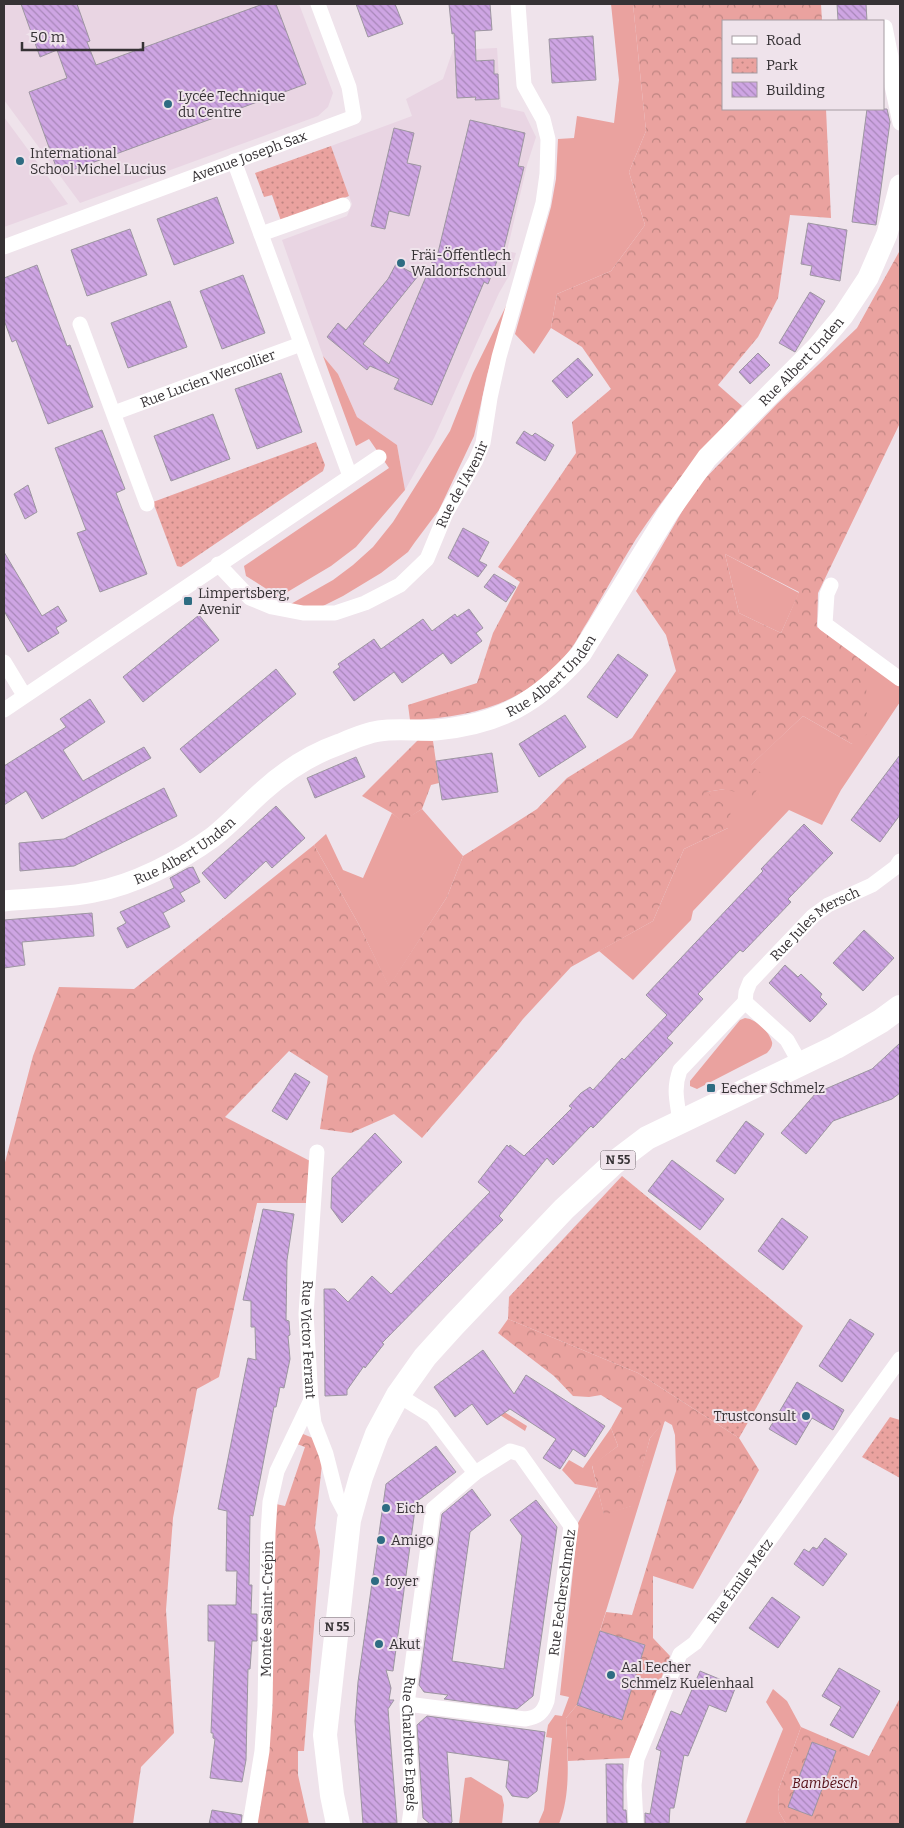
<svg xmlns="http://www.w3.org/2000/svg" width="904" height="1828" viewBox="0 0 904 1828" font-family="Bitter,serif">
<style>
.built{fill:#e9d5e3}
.green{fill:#eaa29f}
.forest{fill:url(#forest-crowns);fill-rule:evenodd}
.park{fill:url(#park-dots)}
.building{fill:url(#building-back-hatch);stroke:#9d96a1}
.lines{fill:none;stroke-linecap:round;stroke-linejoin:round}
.minor{stroke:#fff;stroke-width:15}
.secondary{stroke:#fff;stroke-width:21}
.primary{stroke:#fff;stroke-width:24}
.poi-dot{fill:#2e6c82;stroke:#efe3eb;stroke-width:2}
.labels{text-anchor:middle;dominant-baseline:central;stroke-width:4;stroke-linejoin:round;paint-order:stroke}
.shield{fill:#efe3eb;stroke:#6e676c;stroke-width:1}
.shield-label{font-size:12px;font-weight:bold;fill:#363235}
.poi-label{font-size:14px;fill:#363235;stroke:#efe3eb;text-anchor:start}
.street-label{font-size:14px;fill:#363235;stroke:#efe3eb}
.park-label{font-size:14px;font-style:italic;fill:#550e15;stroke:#efe3eb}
</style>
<defs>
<pattern id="forest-crowns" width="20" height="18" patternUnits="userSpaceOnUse" patternTransform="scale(1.25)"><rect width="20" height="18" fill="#eaa29f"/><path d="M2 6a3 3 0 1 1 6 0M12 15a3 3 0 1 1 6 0" fill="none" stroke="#be8582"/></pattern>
<pattern id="park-dots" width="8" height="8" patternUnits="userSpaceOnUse" patternTransform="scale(1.25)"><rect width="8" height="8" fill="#eaa29f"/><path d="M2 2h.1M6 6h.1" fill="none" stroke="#be8582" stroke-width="1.8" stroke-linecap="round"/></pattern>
<pattern id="building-back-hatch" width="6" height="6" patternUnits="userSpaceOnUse" patternTransform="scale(1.25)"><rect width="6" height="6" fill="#cea5e3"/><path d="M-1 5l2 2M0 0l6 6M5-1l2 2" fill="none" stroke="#a887b9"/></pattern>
</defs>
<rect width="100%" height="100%" fill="#efe3eb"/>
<path class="built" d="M4 4H299L333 93 328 107 318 116 80 203 4 100Z
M497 48 501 107 524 112 536 137 527 165 507 251 516 253 510 274 499 293 434 438 405 490 397 445 357 417 338 374 323 356 282 240 347 216 352 204 331 146 412 116 406 99 443 79 453 50Z
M4 117 68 204 4 227Z"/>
<path class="green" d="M611 4H633L646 131 629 172 645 225 611 271 557 294 551 328 534 354 515 334 551 207 556 179 558 139 574 138 577 116 614 123 619 80Z
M506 306 507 307 487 375 474 436 439 510 415 542 408 552 381 573 343 596 321 607 289 605 333 580 353 565 373 547 393 522 450 431 473 373Z
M323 356 338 374 357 417 397 445 405 490 356 547 331 566 279 597 246 576 244 566 389 468 369 439 356 446Z
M725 554 799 593 781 633 739 613Z
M866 662 900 686V702L841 790 822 825 789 810 693 911 691 920 633 980 599 951 653 921 684 849 728 828 705 792 725 789 803 716 852 744Z
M422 809 463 856 447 897 389 987 358 923 314 845 326 834 343 870 363 878 392 813 402 821Z
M745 1018C756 1019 769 1031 772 1042 773 1046 770 1050 767 1053L697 1089 690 1086V1081L740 1020Z
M490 1403 527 1426 525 1431 500 1415Z
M665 1420 577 1705 566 1718C567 1752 572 1792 559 1824H538L544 1810 552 1738 546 1737 548 1725 555 1715 562 1716 569 1697 560 1695 578 1523 597 1488 575 1484 562 1470 569 1460 583 1468 611 1428 618 1446 592 1466 604 1514 631 1506 650 1438Z
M773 1689 787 1701 801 1727 778 1791 779 1812 786 1824H745L783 1729 766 1702Z
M471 1777 502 1796 504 1805 502 1824H459L465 1778Z"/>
<path class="forest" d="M633 4H821L822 21H723V109H826L831 218 790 215 778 298 758 337 718 385 742 406C704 448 667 492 636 539 619 566 604 594 588 621 582 630 577 641 570 650 527 703 476 717 410 720L408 705 477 683 493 633 520 582 498 567 576 453 572 422 611 389 582 347 551 328 557 294 611 271 645 225 629 172 646 131Z
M900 246V423L818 593 817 627 866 662 867 734 852 744 803 716 751 765 766 777 752 797 725 789 706 792 731 810 728 828 684 849 653 921 571 967 523 1019 500 1048 422 1138 394 1114 351 1133 320 1129 328 1076 289 1051 225 1117 310 1161 306 1203H257L219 1377 197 1389 173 1518 166 1610 174 1733 141 1767 133 1824H4V1166L33 1056 59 987 134 989 314 845 358 923 389 986 447 897 463 856 537 809 567 778 632 738 676 671 666 635 636 591 695 489 778 403 857 328 899 252ZM725 554 799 592 781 633 739 613Z
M418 740 433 741 439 783 431 785 422 809 402 822 392 813 362 796Z
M508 1319 638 1373 739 1438 759 1470 693 1589 653 1576V1638L670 1656 630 1758 568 1761 566 1718 577 1705 622 1719 645 1645 600 1631 606 1612 632 1615 676 1471 675 1435 672 1425 665 1421 650 1438 632 1506 604 1515 592 1465 618 1446 611 1428 622 1408 601 1395 589 1397 573 1396 554 1376 498 1333Z
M303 1434 313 1438 322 1464 315 1528 320 1551 304 1751H298V1775L309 1824H257L276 1504 285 1506 305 1447 297 1444 300 1436Z
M900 1698V1824H786L779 1812 778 1791 801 1727 869 1756Z"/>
<path class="park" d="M331 146 349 196 281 221 272 195 264 197 255 173Z
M316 442 325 465 323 471 181 567 177 566 153 502Z
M622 1176 803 1326 739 1438 638 1373 508 1319 509 1297Z
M890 1417 900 1420V1478L862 1457Z"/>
<path class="building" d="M21 4H77L90 41 87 42 96 65 263 4H276L306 84 59 175 29 92 67 78 57 50 40 57Z
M356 4H395L403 24 368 37Z
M449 4H490L492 30 475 31 476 61 494 60V74H498L499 99 475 100 476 97 457 98 454 33 452 34Z
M837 4H866L867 21 838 20Z
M593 36 596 80 552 83 549 39Z
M867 109H887L890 122 876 225 852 222Z
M470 120 525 133 518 166 524 167 503 252 501 251 488 284 484 282 432 405 394 389 399 379 370 366 367 370 327 337 338 323 346 330 388 279 396 264 418 276 363 344 389 364 433 260 436 261Z
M394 128 414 133 407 163 421 166 409 216 389 211 385 229 371 226Z
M217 197 234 243 174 265 157 219Z
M808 223 847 230 840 281 810 275 812 266 801 264Z
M130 229 147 275 87 296 71 250Z
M37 265 67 346 70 345 93 407 48 424 16 340 12 342 4 320V278Z
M243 275 265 333 222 349 200 291Z
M810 292 825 301 795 352 779 343Z
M170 301 187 347 128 368 111 323Z
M758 353 770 365 750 384 739 372Z
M578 358 593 375 567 398 552 381Z
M281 373 302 432 257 449 235 389Z
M213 414 230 459 171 481 154 436Z
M102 430 125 489 116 493 147 574 100 592 77 533 86 530 55 448Z
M524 431 532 436 535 433 554 445 545 461 516 443Z
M28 485 37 512 25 519 14 494Z
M463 528 489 542 479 561 487 565 478 577 448 558Z
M4 552 42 616 58 606 67 621 56 628 59 633 28 652 4 611Z
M494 574 516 587 506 602 484 587Z
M469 609 483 628 476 633 482 641 451 664 443 653 402 683 394 672 354 701 333 672 340 667 338 664 374 639 381 649 423 619 432 631 455 614 457 617Z
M199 615 219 640 143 702 123 677Z
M618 654 648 675 617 718 587 697Z
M276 669 296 694 200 773 180 749Z
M90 699 105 722 63 750 83 781 144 747 151 758 42 819 26 791 4 805V766L66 727 60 719Z
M565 715 586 747 539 777 519 744Z
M492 753 498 792 442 800 436 761Z
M900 755V815L880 842 851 820Z
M356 757 365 777 315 798 307 778Z
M164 788 177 816 74 866 20 871 19 843 64 839Z
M276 806 305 838 272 868 266 861 225 899 202 873Z
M804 824 833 853 788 899 791 902 743 952 740 950 698 994 703 999 667 1038 673 1043 615 1105 593 1128 591 1126 553 1165 547 1158 499 1216 503 1220 382 1343 384 1344 365 1368 364 1366 347 1390V1395L325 1396 324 1289H335L348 1302 372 1276 391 1294 490 1192 478 1182 507 1145 509 1147 510 1145 524 1156 572 1108 569 1106 581 1093 590 1087 593 1090 622 1058 624 1060 667 1015 646 995 763 871 761 869Z
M193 867 200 882 180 893 185 901 163 913 170 927 127 948 117 928 126 923 120 912 174 888 170 878 188 868Z
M92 913 94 936 22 942 25 965 4 968V920Z
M864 930 894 958 863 991 833 963Z
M785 965 798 977 801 974 822 994 820 997 827 1004 810 1022 769 983Z
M900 1043V1093L892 1099 833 1121 806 1154 781 1133 816 1093 872 1069Z
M295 1073 310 1082 287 1120 272 1111Z
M746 1121 764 1134 735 1174 716 1161Z
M375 1133 402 1162 342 1223 331 1208 332 1178Z
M672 1160 724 1199 700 1230 648 1191Z
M263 1209 294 1214 287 1260 286 1320 289 1321 290 1335 288 1336 290 1359 284 1388 280 1387 276 1407H274L253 1516 250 1515 249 1585H252L251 1614H257V1641H252L250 1669H248L246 1760 242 1782 210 1778 215 1739 213 1738V1733H211L215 1641H208V1605H236L237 1571H226L227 1511 218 1509 248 1358 256 1360 255 1327H251V1301L243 1300Z
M782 1218 808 1237 783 1270 758 1251Z
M850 1319 874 1334 842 1382 819 1366Z
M483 1350 514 1394 526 1375 605 1426 585 1457 573 1449 560 1469 543 1458 556 1439 510 1409 487 1425 472 1404 455 1417 434 1387Z
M797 1382 844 1410 833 1430 812 1418 796 1445 769 1429Z
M436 1446 456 1472 416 1502 393 1671 386 1670 391 1688 389 1700H394L388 1709 397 1823 363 1824 355 1721 358 1682 386 1484Z
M472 1489 491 1515 470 1532 452 1661 504 1669 522 1536 510 1520 536 1500 557 1527 533 1696 517 1709 444 1699 448 1695 424 1692 419 1685 442 1514Z
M825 1538 847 1554 823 1586 794 1564 804 1549 809 1552 813 1547 817 1549Z
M772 1597 800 1617 778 1648 749 1628Z
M600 1631 645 1645 622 1720 577 1705Z
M839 1668 880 1691 853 1738 830 1725 841 1707 822 1696Z
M700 1671 736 1686 726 1712 709 1705 688 1756 684 1755 674 1808H670L669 1824H645V1813L650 1814 661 1751 656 1749 671 1711 681 1715Z
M427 1716 545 1732 537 1791 528 1798 512 1796 506 1787 509 1761 447 1752 452 1822 450 1824H430L423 1818 417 1725Z
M812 1742 836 1751 812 1816 788 1807Z
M606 1764H623V1810H626L627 1824H607Z
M212 1810 242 1815 241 1824H209Z"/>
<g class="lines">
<g class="minor">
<path d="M885 27 891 57 892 86 900 123"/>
<path d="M234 161 350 476"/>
<path d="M261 234 343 205"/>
<path id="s1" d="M4 247 354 117 349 87 318 4"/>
<path d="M80 324 147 504"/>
<path id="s2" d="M114 413 301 344"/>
<path id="s3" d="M218 564 250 598 272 607 303 613H335L365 603 400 585 427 559 446 513 476 460 483 443 490 398 499 357 543 203 547 174 548 139 543 119 524 85 518 4"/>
<path d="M831 585 827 594 825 624 900 679"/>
<path d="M4 662 24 695"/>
<path d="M4 710 379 457"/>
<path id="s4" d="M745 1002 746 992 750 982 813 916 828 905 872 885 896 867 900 861"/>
<path d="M680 1121C677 1101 673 1089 680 1070L745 1002 787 1040 801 1065"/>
<path id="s5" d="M317 1152 306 1314 311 1400 314 1423 326 1454 337 1497 349 1520"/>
<path d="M398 1395 432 1416 475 1473"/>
<path id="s6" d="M407 1704 525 1719C538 1717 543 1713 547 1701L571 1526 520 1454 510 1451 475 1473 433 1509 407 1704 412 1802 409 1824"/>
<path id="s7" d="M250 1824 262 1751 265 1706 268 1533 270 1502 277 1471 311 1400"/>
<path id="s8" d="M636 1824 634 1785 637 1759 680 1654 695 1643 900 1359"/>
</g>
<path class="secondary" id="s9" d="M4 901C33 898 65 898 94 892 134 885 180 861 213 837 231 823 246 806 263 791 285 771 312 754 340 744 352 739 366 733 379 731 397 728 417 731 436 730 501 724 538 702 581 654L668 513 707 458 817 347 843 316 868 278 887 234 900 185"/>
<path class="primary" d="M338 1824 332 1795 325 1735 349 1520 361 1477 377 1434 398 1395 425 1357 454 1325 564 1209 614 1163 647 1138 836 1047 881 1021 900 1007"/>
</g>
<g class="poi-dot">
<circle cx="168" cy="104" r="5"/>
<circle cx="20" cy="161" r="5"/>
<circle cx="401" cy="263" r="5"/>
<rect x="183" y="596" width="10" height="10" rx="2.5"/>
<rect x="706" y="1083" width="10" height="10" rx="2.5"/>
<circle cx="806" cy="1416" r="5"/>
<circle cx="386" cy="1508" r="5"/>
<circle cx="381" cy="1540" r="5"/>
<circle cx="375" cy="1581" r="5"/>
<circle cx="379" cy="1644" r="5"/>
<circle cx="611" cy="1675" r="5"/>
</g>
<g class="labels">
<g class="shield">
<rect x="600.5" y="1150.5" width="35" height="19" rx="4"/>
<rect x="319.5" y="1617.5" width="35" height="19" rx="4"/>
</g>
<g class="shield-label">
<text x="618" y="1160">N 55</text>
<text x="337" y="1627">N 55</text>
</g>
<g class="poi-label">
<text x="178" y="96">Lycée Technique<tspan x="178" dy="16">du Centre</tspan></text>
<text x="30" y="153">International<tspan x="30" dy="16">School Michel Lucius</tspan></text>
<text x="411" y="255">Fräi-Öffentlech<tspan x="411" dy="16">Waldorfschoul</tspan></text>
<text x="198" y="593">Limpertsberg,<tspan x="198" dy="16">Avenir</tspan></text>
<text x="721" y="1088">Eecher Schmelz</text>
<text x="796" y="1416" text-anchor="end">Trustconsult</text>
<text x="396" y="1508">Eich</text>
<text x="391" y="1540">Amigo</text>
<text x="385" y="1581">foyer</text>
<text x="389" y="1644">Akut</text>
<text x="621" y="1667">Aal Eecher<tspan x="621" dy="16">Schmelz Kuelenhaal</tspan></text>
</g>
<g class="street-label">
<text stroke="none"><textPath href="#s1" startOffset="261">Avenue Joseph Sax</textPath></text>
<text stroke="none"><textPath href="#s9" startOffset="1016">Rue Albert Unden</textPath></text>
<text stroke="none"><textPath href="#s2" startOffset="100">Rue Lucien Wercollier</textPath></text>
<text stroke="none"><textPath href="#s3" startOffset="325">Rue de l'Avenir</textPath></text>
<text stroke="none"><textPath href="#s9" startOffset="611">Rue Albert Unden</textPath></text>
<text stroke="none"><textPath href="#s9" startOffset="191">Rue Albert Unden</textPath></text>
<text stroke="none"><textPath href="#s4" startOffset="109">Rue Jules Mersch</textPath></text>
<text stroke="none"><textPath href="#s5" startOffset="188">Rue Victor Ferrant</textPath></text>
<text stroke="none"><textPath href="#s8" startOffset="274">Rue Émile Metz</textPath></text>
<text stroke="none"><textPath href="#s6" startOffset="259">Rue Eecherschmelz</textPath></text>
<text stroke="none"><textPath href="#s7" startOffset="216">Montée Saint-Crépin</textPath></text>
<text stroke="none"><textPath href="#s6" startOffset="758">Rue Charlotte Engels</textPath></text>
</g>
<g class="park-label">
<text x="825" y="1783">Bambësch</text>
</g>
</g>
<rect width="904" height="1828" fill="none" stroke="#363235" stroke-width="10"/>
<rect x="722" y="20" width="162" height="90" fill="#efe3eb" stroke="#a59ca2"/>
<rect x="732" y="36" width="25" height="8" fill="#ffffff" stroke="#a59ca2"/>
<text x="766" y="45" font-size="15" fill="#363235">Road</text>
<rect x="732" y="58" width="25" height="15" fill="url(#park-dots)" stroke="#a59ca2"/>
<text x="766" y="70" font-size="15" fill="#363235">Park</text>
<rect x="732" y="82" width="25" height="15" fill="url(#building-back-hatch)" stroke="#a59ca2"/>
<text x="766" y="95" font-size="15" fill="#363235">Building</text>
<path d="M22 42v8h121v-8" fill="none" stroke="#363235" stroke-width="2.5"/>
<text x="30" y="42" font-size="15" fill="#363235" stroke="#efe3eb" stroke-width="4" paint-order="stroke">50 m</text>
</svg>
